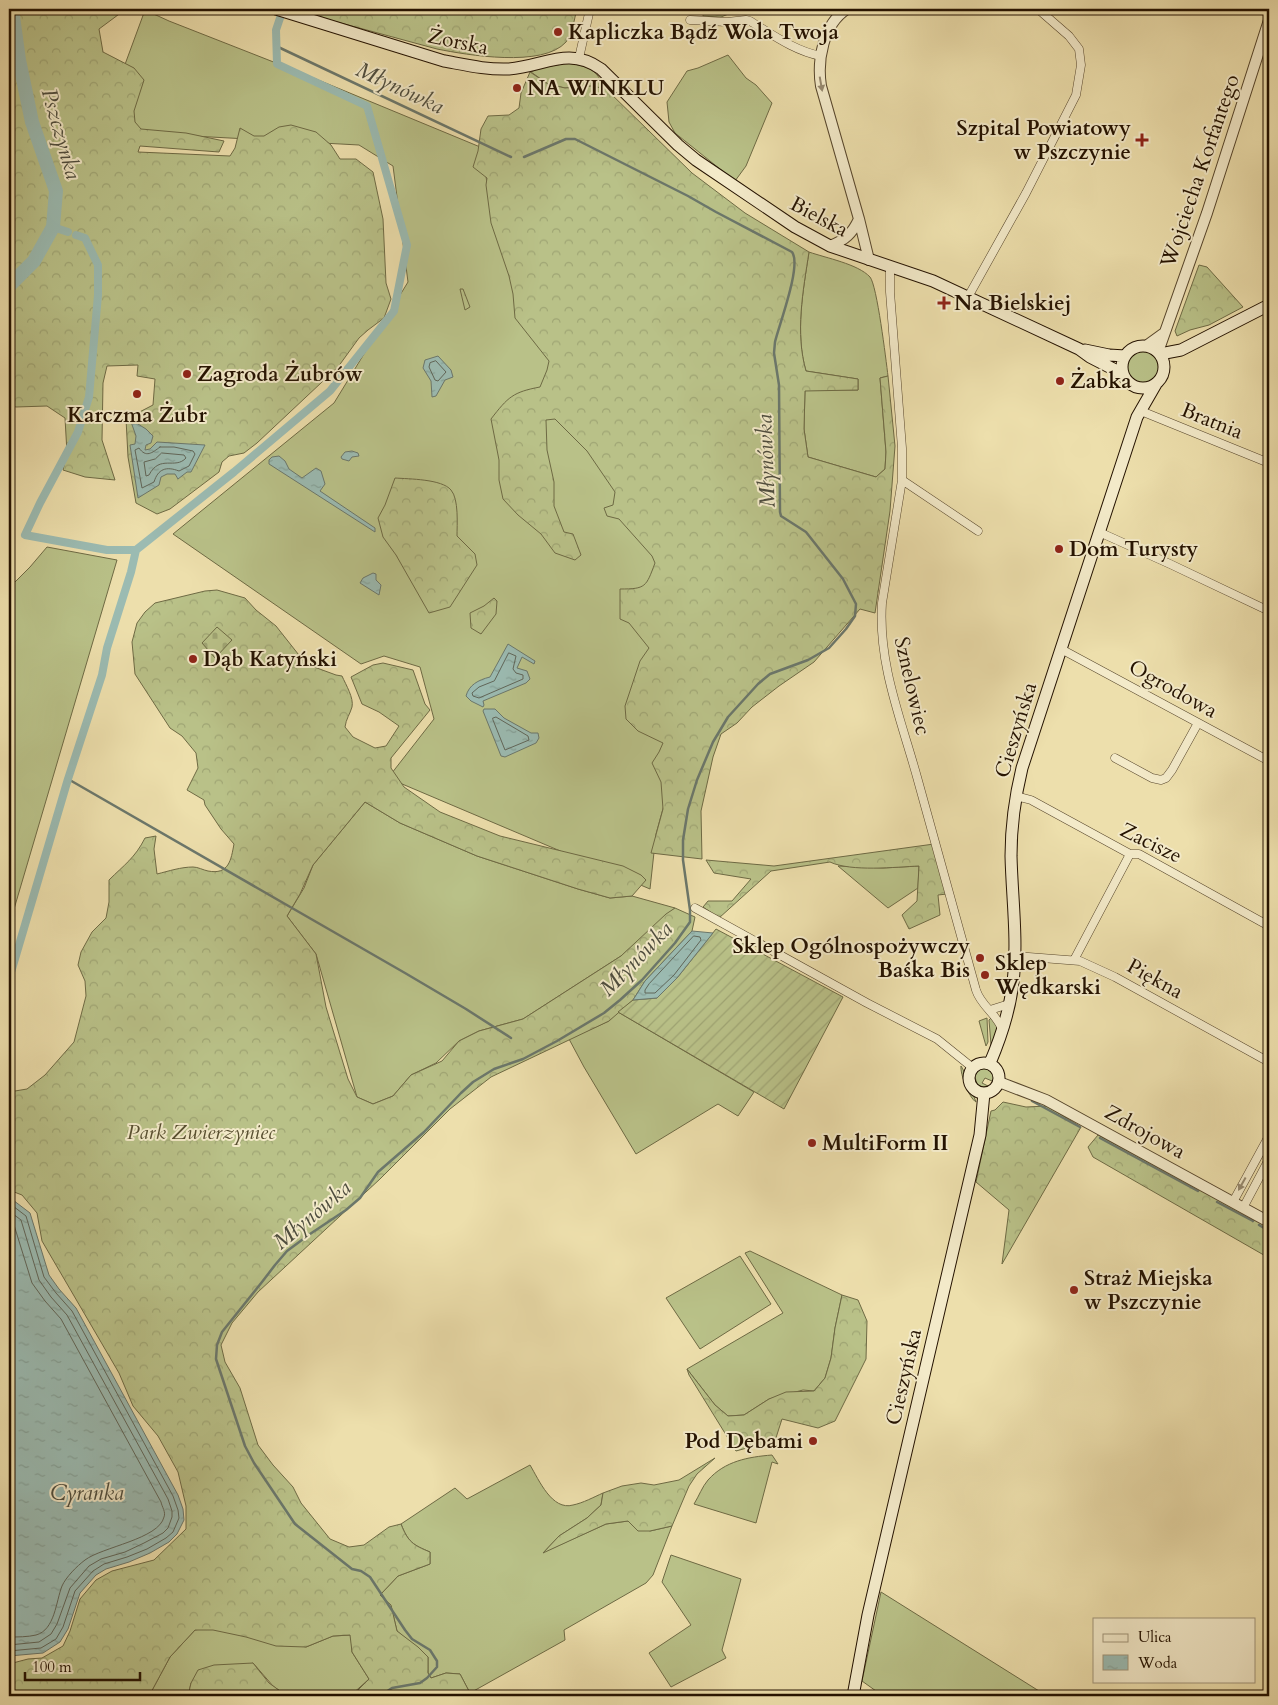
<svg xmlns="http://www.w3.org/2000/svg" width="1278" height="1705" viewBox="0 0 1278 1705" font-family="Cardo,serif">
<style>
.grass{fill:#b9c188;stroke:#6e6a44}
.forest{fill:url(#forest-crowns);stroke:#6e6a44}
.wetland{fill:url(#wetland-marsh);stroke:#6e6a44}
.cemetery{fill:url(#cemetery-stones);stroke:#6e6a44}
.garden{fill:url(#garden-furrows);stroke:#6e6a44}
.water{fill:url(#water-ripples);stroke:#6b776b}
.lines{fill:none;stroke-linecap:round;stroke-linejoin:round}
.shore{stroke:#606659;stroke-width:1}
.stream{stroke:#6b776b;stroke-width:2.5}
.canal{stroke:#9bbbb2;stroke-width:8}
.river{stroke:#9bbbb2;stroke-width:14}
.minor-casing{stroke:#56452b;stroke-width:9}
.tertiary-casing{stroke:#56452b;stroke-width:12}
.secondary-casing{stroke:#241200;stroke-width:13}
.minor{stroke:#f3eac9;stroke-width:8}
.tertiary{stroke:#f3eac9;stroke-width:10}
.secondary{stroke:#f3eac9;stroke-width:11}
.oneway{fill:#96896f}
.poi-dot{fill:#8f2418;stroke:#f3eac9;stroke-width:2}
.labels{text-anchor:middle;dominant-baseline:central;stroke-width:4;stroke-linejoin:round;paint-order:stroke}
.poi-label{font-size:21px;font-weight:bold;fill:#241200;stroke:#f3eac9;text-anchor:start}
.street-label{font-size:21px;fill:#241200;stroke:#f3eac9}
.park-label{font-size:21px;font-style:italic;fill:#584f30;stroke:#f3eac9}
.water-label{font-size:22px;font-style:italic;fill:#4e4d3e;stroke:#f3eac9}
</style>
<defs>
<pattern id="forest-crowns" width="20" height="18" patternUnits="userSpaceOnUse" patternTransform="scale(1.25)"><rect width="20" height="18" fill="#b9c188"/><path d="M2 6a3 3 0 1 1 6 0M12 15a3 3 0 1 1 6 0" fill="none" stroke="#9fa574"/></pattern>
<pattern id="wetland-marsh" width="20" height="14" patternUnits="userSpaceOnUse" patternTransform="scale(1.25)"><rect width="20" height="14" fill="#b9c188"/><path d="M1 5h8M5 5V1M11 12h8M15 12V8" fill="none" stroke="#9fa574"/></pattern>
<pattern id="cemetery-stones" width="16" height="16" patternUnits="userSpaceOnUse" patternTransform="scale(1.25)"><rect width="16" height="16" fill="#b9c188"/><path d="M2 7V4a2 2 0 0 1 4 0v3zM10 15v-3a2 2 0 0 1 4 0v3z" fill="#9fa574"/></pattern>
<pattern id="garden-furrows" width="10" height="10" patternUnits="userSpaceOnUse" patternTransform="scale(1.25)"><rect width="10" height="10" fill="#b9c188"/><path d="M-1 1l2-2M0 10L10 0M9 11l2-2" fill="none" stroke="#9fa574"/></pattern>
<pattern id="water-ripples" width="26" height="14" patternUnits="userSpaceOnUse" patternTransform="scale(1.25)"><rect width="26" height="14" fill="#9bbbb2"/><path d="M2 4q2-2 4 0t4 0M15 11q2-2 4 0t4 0" fill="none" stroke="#85a097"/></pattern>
</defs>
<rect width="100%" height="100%" fill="#eddfac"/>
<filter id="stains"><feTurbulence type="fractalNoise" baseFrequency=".004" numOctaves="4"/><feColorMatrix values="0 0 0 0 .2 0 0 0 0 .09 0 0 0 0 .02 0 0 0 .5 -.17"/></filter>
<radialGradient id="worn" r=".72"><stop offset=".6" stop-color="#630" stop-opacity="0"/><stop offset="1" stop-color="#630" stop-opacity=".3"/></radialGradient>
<path class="grass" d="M145 10 169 21 299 72 485 149V169L493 227 526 320 657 547 667 794 656 834 650 889 388 778 434 719 420 667 384 656 361 664 173 534 334 403 408 282 393 166 359 145 118 132 120 78Z
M728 55 746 78 756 85 772 103 746 166 735 181 675 133 669 122 667 102 687 71 698 68Z
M568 63C591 67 595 69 606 89L592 86 565 88 548 84 531 72 539 68Z
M809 252C826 258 858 264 870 277 877 285 886 360 888 376L880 378 886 452 885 469 876 477 808 457 804 429 805 390H858V379L806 371C795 333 803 291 809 252Z
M1127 367a16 16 0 1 1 32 0a16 16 0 1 1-32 0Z
M47 547 117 560 9 926V588L30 567Z
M365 802 400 823 477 856 578 889 610 898 632 896 675 908 621 956 523 1019 479 1031 459 1041 436 1063 411 1075 393 1096 373 1104 357 1097 316 954 287 916 304 888 313 865Z
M838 866 883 868 919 866 918 888 888 908Z
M618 1012 754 1092 738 1116 718 1104 636 1154 584 1067 569 1039 609 1021Z
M987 1018 988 1042 986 1046 979 1021Z
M991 1018C1001 1026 996 1035 991 1045L989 1020Z
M961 1066C965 1072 965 1076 966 1082 968 1090 974 1094 976 1102 969 1098 960 1074 961 1066Z
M985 1068 992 1072 994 1078 992 1081 985 1078 982 1083 988 1086 982 1087 977 1084 975 1077 978 1070Z
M750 1251 842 1295 835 1328 831 1358 825 1378 814 1391 803 1390 769 1399 744 1415 728 1416 715 1405 687 1369 783 1313 745 1253Z
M740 1256 771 1304 700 1349 666 1298Z
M772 1455 778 1464 772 1462 756 1523 694 1504C699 1496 702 1487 708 1480 725 1461 748 1457 772 1455Z
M530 1465C539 1480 552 1511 573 1505 583 1503 594 1497 603 1493L601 1505 587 1518 559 1536 544 1552 606 1524 628 1521 650 1531 672 1526 653 1575 646 1583 564 1630 565 1640 470 1693 460 1674 446 1673 431 1678 428 1673V1657L397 1631 391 1606 380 1595 398 1576 430 1564V1552C413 1545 408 1542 401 1524L455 1488 467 1499Z
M671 1555 741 1579 722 1650 726 1658 671 1687 649 1653 691 1625 662 1582Z
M881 1592 1047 1696H883L862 1681Z
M219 1626 306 1647 333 1636 351 1635 352 1652 369 1679 350 1696H287L273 1686 253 1663 191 1683 188 1696H149L170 1657 195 1630Z"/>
<path class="forest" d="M9 9H126L99 29 103 52 134 68 144 80 134 111 135 122 141 129 186 133 224 141 219 152 140 146 138 152 230 156 235 148 240 128 254 136H264L279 127 291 125 316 132 331 145 340 159H356L373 172 383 219 386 283 391 299 384 318 368 330 359 338 338 367 257 443 244 453 229 456 222 462 219 472 170 509 157 514 136 503 128 457 126 419 153 405 155 379 137 376 138 365 107 366 103 383 102 440 115 480 85 477 63 470 67 453 65 418 47 406 16 407 9 405Z
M289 9H577C574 19 573 33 566 42 543 68 467 55 437 49Z
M704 9H735L736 11 721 17 703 16Z
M530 72 548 84 565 88 592 86 606 89 692 173 745 213 809 252C803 291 795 333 806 371L858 379V390L805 391 804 429 808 457 876 477 885 469 886 452 880 378 888 376 895 446 890 511 875 613 860 609 814 662 779 686 752 707 737 723 721 734 713 757 701 811 702 859 651 853 663 809 661 782 652 763 659 752 663 743 638 731 626 719 625 706 640 661 649 648 629 623 620 619V589C646 589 646 587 655 563L652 556 619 519 607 516 604 508 613 505 615 492 587 451 555 419 546 420 547 450 554 482V506L564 532 573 534 581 555 575 560 555 553 541 534 518 515 503 499 499 480V460L491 419C508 397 513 392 540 387L547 370 549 361 515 318 513 294 509 276 491 223 486 185 487 178 473 167 478 151 481 129 488 116 509 115 519 108 521 93Z
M1199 265 1207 267 1243 307 1209 325 1190 330 1177 336 1175 331Z
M395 478C409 479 442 479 451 490 459 499 457 525 457 536L475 554 477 565 450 607 429 613 396 555 383 537 378 518 385 505Z
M217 590 245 598 256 610 276 626 306 664 336 675 342 676C346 685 354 698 352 707 350 714 346 719 345 727L353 737 375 748 386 746 399 726 379 712 362 704 351 677 373 665 383 663 413 670 425 704 430 710 391 758V768L404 787 440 812 500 836 623 866 641 875 646 880 632 896 610 898 578 889 477 856 400 823 365 802 313 865 300 894 287 916 316 954 326 1007 348 1079 357 1097 373 1104 393 1096 411 1075 442 1061 459 1041 479 1031 523 1019 621 956 666 914 675 908 695 917 692 931 645 981 633 1000 609 1021 491 1077 450 1109 380 1179 258 1292 232 1323 221 1345 225 1362 240 1388 258 1445 273 1465 293 1487 301 1503 330 1539 349 1547 364 1545 389 1527 401 1524C408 1542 413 1545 430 1552V1564L398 1576 380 1595 391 1605 397 1631 418 1647 428 1657V1673L431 1678 446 1673 460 1674 470 1693 465 1696H352L369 1679 352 1652 350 1635 333 1636 306 1647 276 1646 246 1637 213 1630H195L170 1657 149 1696H9V1664L28 1659 42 1658 63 1646 70 1631 80 1599 96 1580 112 1571 154 1560 186 1529V1506L178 1472 158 1436 133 1406 119 1373 42 1241 37 1213 22 1195 9 1190V1092L27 1089 45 1075 74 1042 86 996 85 981 78 965 81 952 92 932 106 918 109 902V880C124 865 135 858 145 838L156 836 154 849 157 874C169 871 181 867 193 867 198 867 203 870 208 871 229 875 231 860 234 844L221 829 205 805 204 800 187 790 198 768 196 753 182 736 170 728 135 674 132 642 137 623 145 612 155 603 205 591Z
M494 598 497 601 496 614 481 634 471 628 470 613 484 606Z
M934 844 947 894 938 895 940 915 909 929 902 915 917 901 919 866C896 867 851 872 830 862L771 871 719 918 703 907 708 901H732L751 879 714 873 706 860 774 866Z
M1003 1102 1026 1107 1047 1106 1081 1127 1002 1264 1009 1210 976 1182 991 1111 995 1110Z
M1098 1135 1269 1227V1258L1093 1157 1088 1147Z
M842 1295 858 1300 867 1321 866 1359 835 1421 818 1428 782 1419 774 1444 754 1446 736 1451 689 1375 687 1369 715 1405 728 1416 744 1415 769 1399 786 1392 814 1391 825 1378 831 1358 835 1328Z
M715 1458 697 1474 689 1486 672 1526 650 1531H638L628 1521 606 1524 543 1553 559 1536 587 1518 601 1505 603 1493 622 1486 641 1483 654 1485 679 1480Z
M253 1663 269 1683 287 1696H188L191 1683 198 1670 214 1665Z"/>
<path class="wetland" d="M460 289H463L470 307 465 310Z"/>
<path class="cemetery" d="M217 627 232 640 215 658 202 643Z"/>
<path class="garden" d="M716 929 843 997 784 1109 618 1012 633 1000 657 998 677 978Z"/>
<path class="water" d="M438 356 451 370 453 377 445 380 436 396 432 397 431 381 423 368 425 360Z
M130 419 146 429 153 436 151 443 146 445 145 450 150 449 157 442 205 445 191 472H187L178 479 175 474H167L161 477 159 485 138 498 130 445 135 444 136 436Z
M352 451 358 453 359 456 352 457 349 461 342 459 341 457 345 452Z
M279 456 285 461 289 469 302 478 316 468 321 471 325 484 320 491 375 528V532L269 464V460L272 457Z
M373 573 376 574V580L381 585 379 595 360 583 363 578Z
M508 644 535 661 534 664 522 657 517 668 527 671 530 679 526 683 483 701 484 705 483 707 471 701 466 696C469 685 478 680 490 677Z
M484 709H495L504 718 531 733H538L539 738 536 743 505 757 501 756 483 711Z
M692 931 713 933 677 978 657 998 633 1000 645 981Z
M9 1197 30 1213 49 1275 59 1289 76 1308 178 1495 183 1509 184 1520 177 1534 169 1542 150 1553 129 1562 106 1569 96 1575 80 1593 68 1629 60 1642 43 1653 9 1656Z"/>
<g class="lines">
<path class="shore" d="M436 361 446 372 438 381 435 380 429 367 430 363Z
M160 447H174L193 451 195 454 189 466 179 471C166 466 158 469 154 482L142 488 135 450 139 448C146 458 152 453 160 447Z
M162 453 184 455 186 458C175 470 160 454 149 475L146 476 144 462 155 459Z
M509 653 516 656 513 669 516 673 523 675V679L479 698 473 696 472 693 479 687 494 681Z
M493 718 496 717 528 736 529 740 505 750 493 720Z
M694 936 700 937 701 940 674 975 655 993H645V990L649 984Z
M9 1203 26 1216 44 1277 56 1293 72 1311 173 1496 178 1510 179 1518 173 1532 166 1538 147 1549 127 1557 104 1564 93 1571 75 1591 63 1627 56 1639 41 1648 9 1651
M9 1211 21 1220 39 1280 51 1297 67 1315 168 1499 172 1511V1517L168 1528 163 1533 144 1543 125 1552 101 1559 89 1566 70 1588 57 1624 51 1634 39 1642 9 1645
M9 1220 14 1225 32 1283 45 1301 61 1319 161 1502C162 1507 166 1512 164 1517 159 1539 102 1547 85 1560 77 1566 66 1577 62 1586 56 1601 55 1630 36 1635 28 1637 17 1637 9 1637"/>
<path class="stream" d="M276 46 511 157
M68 779 405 973 466 1009 511 1038
M1032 1101 1080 1127
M1100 1138 1198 1191
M1217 1202 1253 1221
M1259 1225 1269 1231
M380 1696 392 1688 420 1683 427 1678 437 1667V1661L430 1650 412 1639 405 1630 370 1577 361 1571 352 1569 295 1524 254 1463 245 1446 216 1359 217 1345 222 1332 262 1282 275 1265 287 1251 310 1234 346 1210 360 1198 378 1172 424 1132 461 1093 473 1082 494 1069 523 1059 557 1041 604 1013 620 1000 642 980 675 943 690 922V910L683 860V840L688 809 697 780 713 742 728 717 758 684 770 674 808 660 829 648 846 629 855 616 856 604 843 579 806 532 781 516 780 512 779 385 774 353 775 342C779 325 802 265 792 252L716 212 688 196 575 139H566L524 157"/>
<path class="canal" d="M53 227 68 232
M76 235 85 238 98 265V295L89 397 78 432 40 503 25 535 107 550H136
M9 979 68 779 102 675 107 648 131 572 136 550 234 472 330 391 394 311 407 245 367 106 277 64 276 30 283 9"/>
<path class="river" d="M9 286 34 261 53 227 56 191 32 122 19 60 12 9"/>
<defs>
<path id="minor" d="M690 20 727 22 746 20 750 21C773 35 795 51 821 56
M579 58 590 9
M890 266V292L902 448V480L882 603C878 664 901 719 917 777 937 848 956 919 976 990 981 1006 996 1013 1002 1029
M968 297 1026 193 1076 95 1081 65 1079 49 1069 36 1038 9
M1141 411 1269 463
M902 480 978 531
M1099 532 1170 564 1269 611
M1061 649 1269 761
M1115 758 1152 778 1161 780 1166 778 1172 770 1198 723
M1016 796 1031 800 1130 854H1139L1269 926
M695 908 867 1003 937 1039 973 1068
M1015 956 1080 961 1115 977 1269 1062
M1074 960 1130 854
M990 1010 1009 1004
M1233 1202 1269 1136
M1243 1208 1269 1159"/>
<path id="tertiary" d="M847 9C823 24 817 61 821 86L859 219 869 260
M830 246C845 240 852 234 859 219
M1146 346 1164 333
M1158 352 1207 213 1269 20
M999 1082 1046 1100 1269 1222"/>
<path id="secondary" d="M276 9 444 61C466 65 487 70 509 69 545 66 568 46 601 69L678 145 696 160 795 227 830 246 933 281 1079 349 1090 357 1123 374
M1122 367a21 21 0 1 1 42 0a21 21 0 1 1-42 0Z
M1085 350 1109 355 1125 356
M1160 354 1181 350 1269 305
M969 1078a15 15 0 1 1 30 0a15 15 0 1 1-30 0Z
M990 1063C1001 1037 1010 1010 1013 982 1018 940 1012 898 1011 856 1011 826 1015 797 1022 768L1137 417 1156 384
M853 1696 868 1615 980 1135 984 1093"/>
</defs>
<use href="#minor" class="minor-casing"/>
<use href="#tertiary" class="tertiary-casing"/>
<use href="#secondary" class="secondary-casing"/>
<use href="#minor" class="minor"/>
<use href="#tertiary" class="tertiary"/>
<use href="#secondary" class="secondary"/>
</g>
<defs><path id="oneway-solid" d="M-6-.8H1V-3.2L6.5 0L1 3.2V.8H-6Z" transform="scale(1.25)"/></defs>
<g class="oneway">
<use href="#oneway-solid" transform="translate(821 84) rotate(80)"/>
<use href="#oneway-solid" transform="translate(1242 1184) rotate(119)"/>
</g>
<g class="poi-dot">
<circle cx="558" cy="32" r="5"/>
<circle cx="517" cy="88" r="5"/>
<path d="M1139.5 132.5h5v5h5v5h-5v5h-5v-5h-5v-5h5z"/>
<path d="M941.5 295.5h5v5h5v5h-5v5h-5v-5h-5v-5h5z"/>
<circle cx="187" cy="374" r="5"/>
<circle cx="1060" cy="381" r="5"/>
<circle cx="137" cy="394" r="5"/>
<circle cx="1059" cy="549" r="5"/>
<circle cx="193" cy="659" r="5"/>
<circle cx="980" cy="958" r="5"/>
<circle cx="985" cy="975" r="5"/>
<circle cx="812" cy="1143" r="5"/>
<circle cx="1074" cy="1290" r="5"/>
<circle cx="813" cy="1441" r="5"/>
</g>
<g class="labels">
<g class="poi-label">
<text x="568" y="32">Kapliczka Bądź Wola Twoja</text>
<text x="527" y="88">NA WINKLU</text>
<text x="1131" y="128" text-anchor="end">Szpital Powiatowy<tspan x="1131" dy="24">w Pszczynie</tspan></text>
<text x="954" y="303">Na Bielskiej</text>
<text x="197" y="374">Zagroda Żubrów</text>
<text x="1070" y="381">Żabka</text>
<text x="137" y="415" text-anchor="middle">Karczma Żubr</text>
<text x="1069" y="549">Dom Turysty</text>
<text x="203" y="659">Dąb Katyński</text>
<text x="970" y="946" text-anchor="end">Sklep Ogólnospożywczy<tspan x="970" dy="24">Baśka Bis</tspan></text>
<text x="995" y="963">Sklep<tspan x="995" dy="24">Wędkarski</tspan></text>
<text x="822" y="1143">MultiForm II</text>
<text x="1084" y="1278">Straż Miejska<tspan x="1084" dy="24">w Pszczynie</tspan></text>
<text x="803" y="1441" text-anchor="end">Pod Dębami</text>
</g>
<g class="street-label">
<text transform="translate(458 42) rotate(12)">Żorska</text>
<text transform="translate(1200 171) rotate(-71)">Wojciecha Korfantego</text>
<text transform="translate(819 217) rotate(28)">Bielska</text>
<text transform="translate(1212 421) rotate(22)">Bratnia</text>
<text transform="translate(912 686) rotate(77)">Sznelowiec</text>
<text transform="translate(1173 689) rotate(29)">Ogrodowa</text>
<text transform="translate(1016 730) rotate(-73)">Cieszyńska</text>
<text transform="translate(1151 843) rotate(26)">Zacisze</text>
<text transform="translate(1155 979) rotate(29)">Piękna</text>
<text transform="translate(1145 1132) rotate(29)">Zdrojowa</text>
<text transform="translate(904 1377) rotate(-77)">Cieszyńska</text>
</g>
<g class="park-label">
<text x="201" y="1132">Park Zwierzyniec</text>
</g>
<g class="water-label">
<text transform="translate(400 88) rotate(25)">Młynówka</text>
<text transform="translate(61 134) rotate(74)">Pszczynka</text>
<text transform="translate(766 461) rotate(-92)">Młynówka</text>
<text transform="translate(636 959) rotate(-46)">Młynówka</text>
<text transform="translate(312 1215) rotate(-40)">Młynówka</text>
<text x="87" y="1493">Cyranka</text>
</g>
</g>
<rect width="1278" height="1705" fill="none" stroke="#eddfac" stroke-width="30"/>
<rect x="10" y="10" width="1258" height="1685" fill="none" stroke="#241200" stroke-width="2.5"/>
<rect x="15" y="15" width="1248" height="1675" fill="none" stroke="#241200"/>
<rect x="1093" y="1618" width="162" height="65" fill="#f3eac9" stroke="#a09479"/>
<rect x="1103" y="1634" width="25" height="8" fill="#f3eac9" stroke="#a09479"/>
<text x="1138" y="1642" font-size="15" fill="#241200">Ulica</text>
<rect x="1103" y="1655" width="25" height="15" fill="url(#water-ripples)" stroke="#a09479"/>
<text x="1138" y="1668" font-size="15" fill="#241200">Woda</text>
<path d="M25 1672v8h115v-8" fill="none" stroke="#241200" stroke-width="2.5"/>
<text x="32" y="1672" font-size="15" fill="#241200" stroke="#f3eac9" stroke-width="4" paint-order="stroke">100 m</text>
<rect width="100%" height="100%" filter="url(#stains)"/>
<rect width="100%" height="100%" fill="url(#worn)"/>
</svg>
